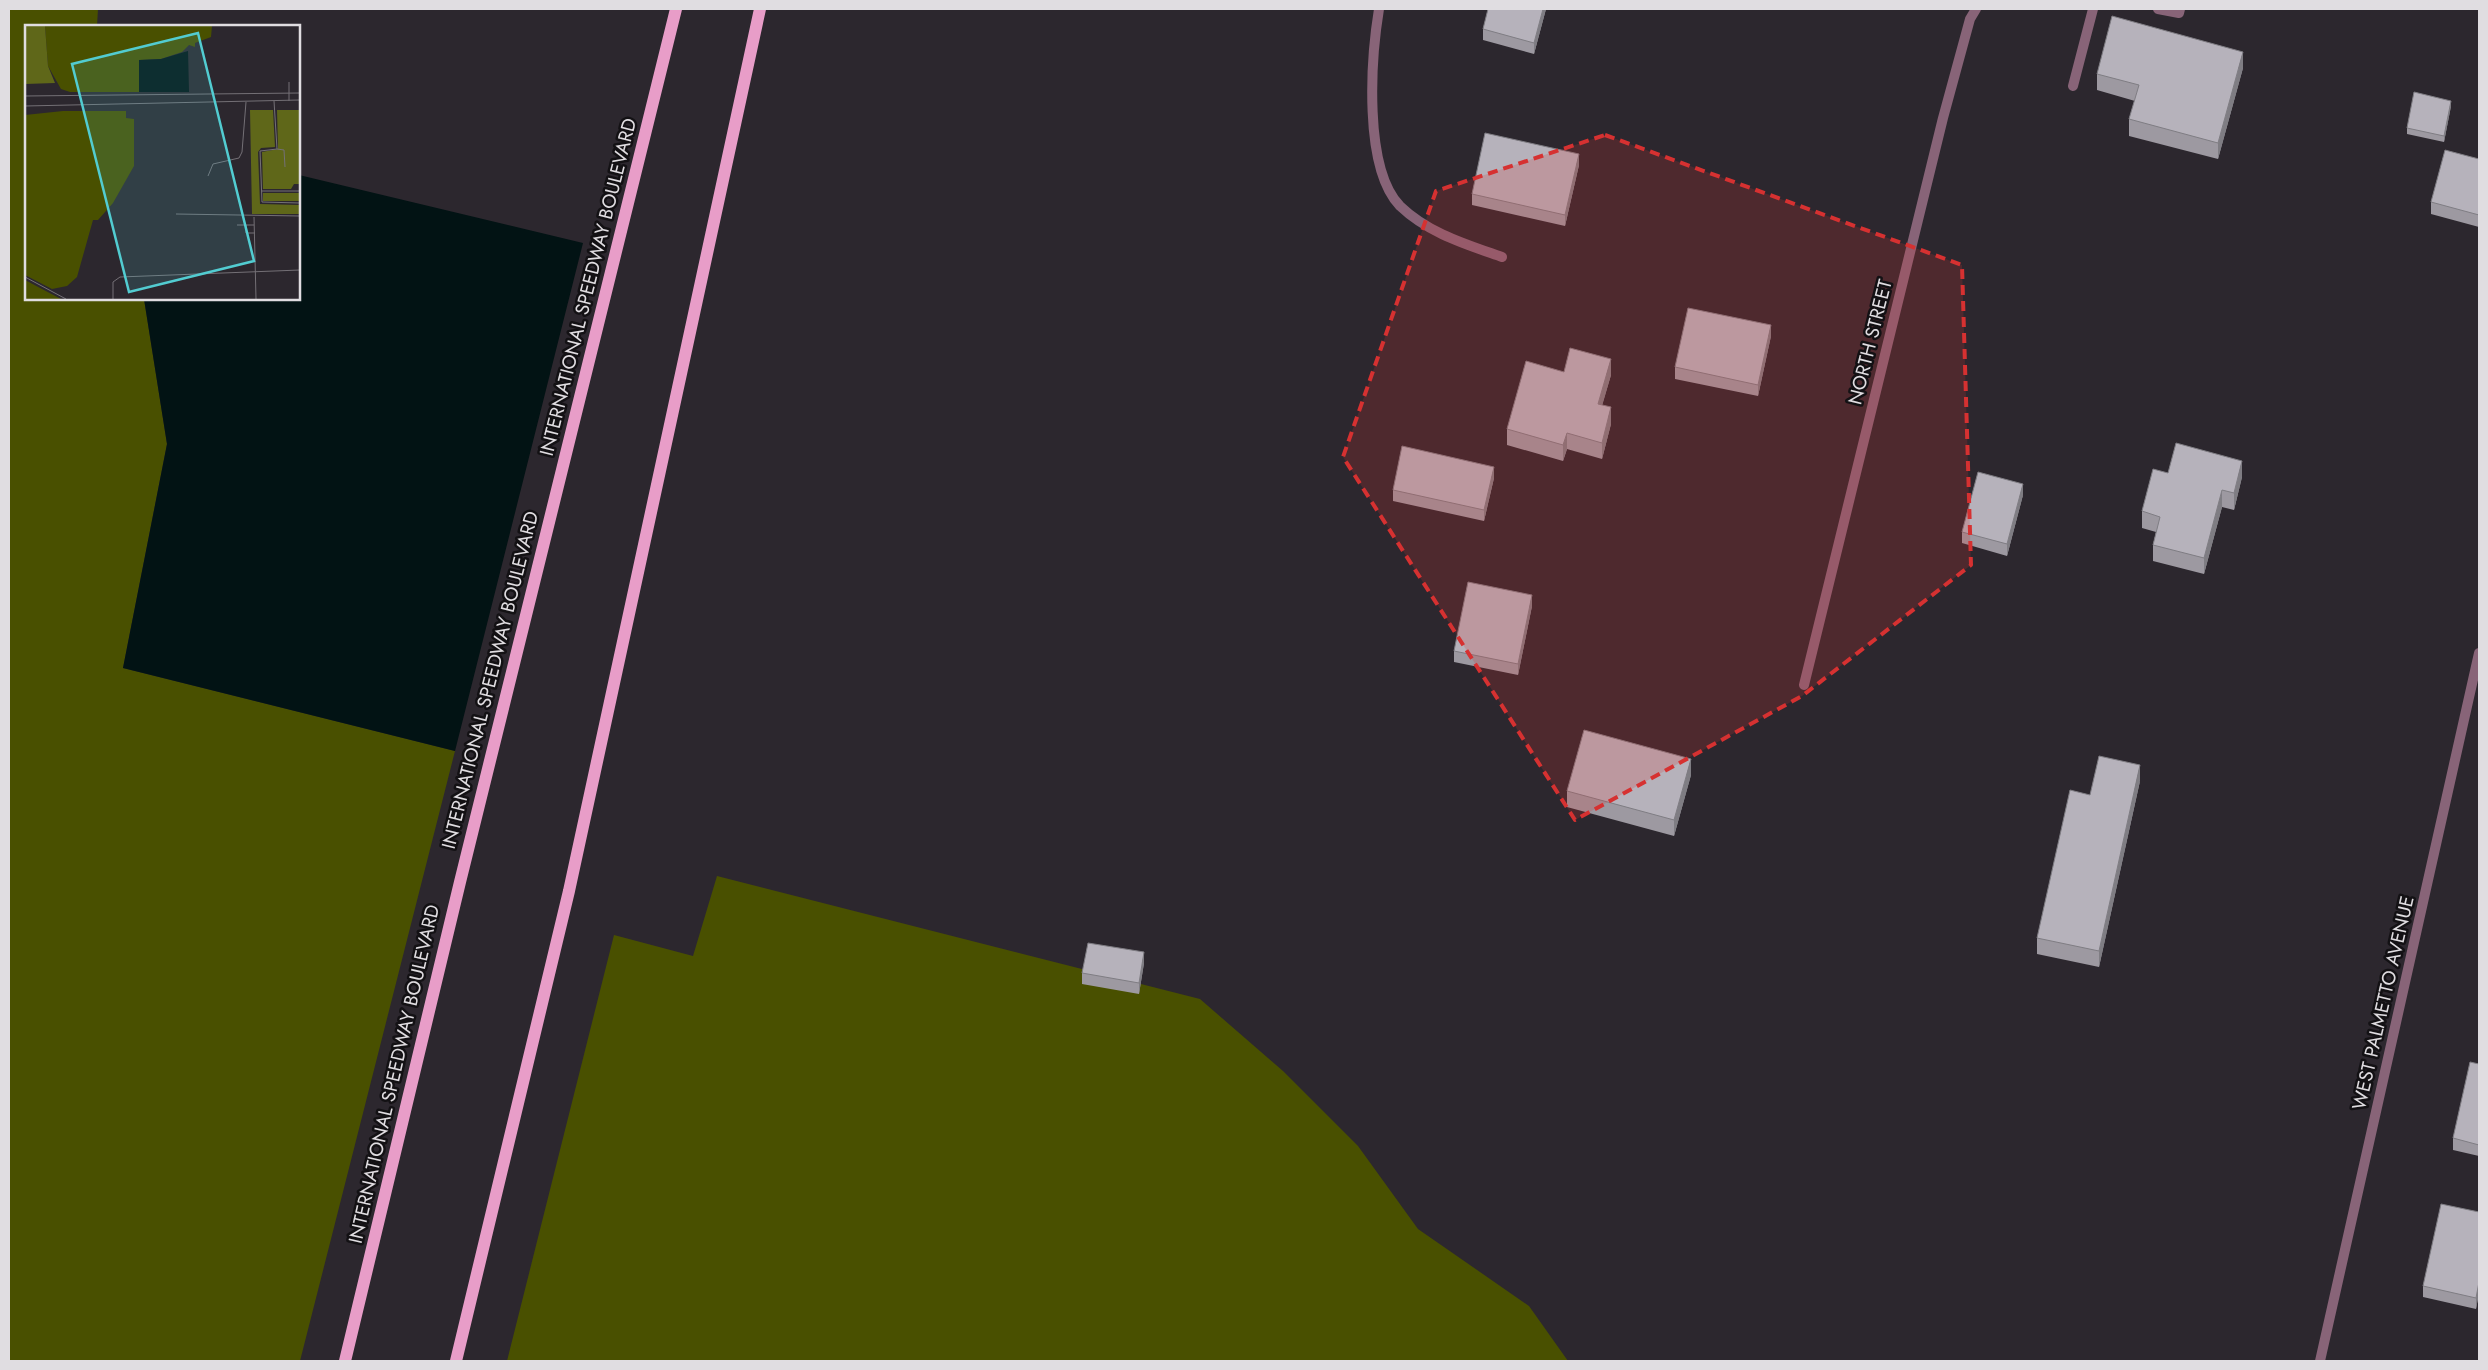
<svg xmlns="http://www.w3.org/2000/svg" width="2488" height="1370" viewBox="0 0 2488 1370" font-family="Jost,sans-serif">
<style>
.green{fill:#495000}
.water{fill:#021314}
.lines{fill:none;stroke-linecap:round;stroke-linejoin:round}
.lane{stroke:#886478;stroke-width:10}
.street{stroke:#886478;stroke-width:10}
.primary{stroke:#e89dc8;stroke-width:12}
.wall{fill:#9d99a1}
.shaded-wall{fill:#7f7d83}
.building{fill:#b6b2bb;stroke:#7f7d83}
.marked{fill:#d63131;fill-opacity:0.2;stroke:#d63131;stroke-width:4;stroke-dasharray:10 6;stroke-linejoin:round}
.labels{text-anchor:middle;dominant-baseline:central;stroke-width:5;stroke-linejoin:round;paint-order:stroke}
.street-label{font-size:19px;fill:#e0dde1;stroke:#131114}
.inset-road{fill:none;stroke:#747076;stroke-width:1}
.view{fill:#52ccd1;fill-opacity:0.15;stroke:#52ccd1;stroke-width:2.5}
.inset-edge{fill:none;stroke:#e0dde1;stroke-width:2.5}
</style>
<rect width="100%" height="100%" fill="#2c272e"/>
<path class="green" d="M9 9H98L97 26H26V299H144L167 444 123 668 455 751 300 1361H9Z
M717 876 1200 999 1283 1071 1358 1146 1418 1229 1529 1306 1568 1361H507L614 935 693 956Z"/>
<path class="water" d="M299 175 583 243 455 751 123 668 167 444 144 299H299Z"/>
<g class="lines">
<path class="lane" d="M1379 9C1371 58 1363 168 1400 206 1428 233 1465 244 1502 257
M2158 9 2179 13 2180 9
M2073 86 2093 9"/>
<path class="street" d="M1804 685 1943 118 1970 19 1976 9
M2320 1361 2479 653"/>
<path class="primary" d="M345 1361 460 882 676 9
M456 1361 569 891 760 9"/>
</g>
<path class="wall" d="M1546 9 1534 54 1483 40V29Z
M2243 68 2218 159 2129 136V119L2135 101 2097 90V74Z
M2451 106 2444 142 2407 134V128Z
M2479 159V227L2431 214V202Z
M1579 165 1565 226 1472 205V194Z
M1771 336 1758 396 1675 379V367Z
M1564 372 1611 375 1602 405 1611 424 1602 459 1567 449 1563 461 1507 445V429Z
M2168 473 2242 477 2234 510 2222 507 2204 574 2153 561V545L2156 532 2142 528V511Z
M1494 478 1484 521 1393 501V490Z
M2023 495 2007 556 1962 543V532Z
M1532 606 1518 675 1454 662V651Z
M1691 775 1674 836 1567 807V791Z
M2140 781 2099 967 2037 954V938Z
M1144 963 1139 994 1082 984V973Z
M2479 1064V1156L2453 1150V1138Z
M2479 1212V1293L2476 1309 2423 1297V1286Z"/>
<path class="shaded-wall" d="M1543 9H1546L1534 54V43Z
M2243 52V68L2218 159V143Z
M2451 101V106L2444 142V136Z
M1579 154V165L1565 226V215Z
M1771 325V336L1758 396V385Z
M1611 359V375L1598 420V404Z
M1611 407V424L1602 459V443Z
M1567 433V449L1563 461V445Z
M2242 461V477L2234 510V493Z
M1494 467V478L1484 521V510Z
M2023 484V495L2007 556V544Z
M2222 490V507L2204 574V558Z
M1532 595V606L1518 675V664Z
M1691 759V775L1674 836V820Z
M2140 765V781L2099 967V951Z
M1144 952V963L1139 994V983Z
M2479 1282V1293L2476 1309V1298Z"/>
<path class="building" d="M1488 9H1543L1534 43 1483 29Z
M2112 16 2243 52 2218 143 2129 119 2139 85 2097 74Z
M2414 92 2451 101 2444 136 2407 128Z
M1485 133 1579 154 1565 215 1472 194Z
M2445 150 2479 159V215L2431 202Z
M1688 308 1771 325 1758 385 1675 367Z
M1570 348 1611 359 1598 404 1611 407 1602 443 1567 433 1563 445 1507 429 1526 361 1564 372Z
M2176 443 2242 461 2234 493 2222 490 2204 558 2153 545 2160 517 2142 511 2153 469 2168 473Z
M1402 446 1494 467 1484 510 1393 490Z
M1978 472 2023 484 2007 544 1962 532Z
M1468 582 1532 595 1518 664 1454 651Z
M1584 730 1691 759 1674 820 1567 791Z
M2099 756 2140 765 2099 951 2037 938 2070 790 2090 795Z
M1088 943 1144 952 1139 983 1082 973Z
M2470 1062 2479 1064V1145L2453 1138Z
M2441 1204 2479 1212V1282L2476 1298 2423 1286Z"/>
<path class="marked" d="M1605 135 1962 265 1971 565 1802 696 1575 820 1343 457 1436 191Z"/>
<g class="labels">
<g class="street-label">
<text transform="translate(588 287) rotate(-76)">INTERNATIONAL SPEEDWAY BOULEVARD</text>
<text transform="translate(1870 342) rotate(-76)">NORTH STREET</text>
<text transform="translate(490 680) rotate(-76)">INTERNATIONAL SPEEDWAY BOULEVARD</text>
<text transform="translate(2383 1003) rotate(-77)">WEST PALMETTO AVENUE</text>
<text transform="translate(394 1074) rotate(-77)">INTERNATIONAL SPEEDWAY BOULEVARD</text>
</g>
</g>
<g transform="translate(25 25)">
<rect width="275" height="275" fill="#2c272e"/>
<path d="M20 1H187L186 12 170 18V22L164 20 157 27 136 34 115 35 114 67H45L36 64 23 41ZM38 86H101V93L109 94V141L88 178 73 195H68L52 252 42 261 27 264 0 250V90ZM0 255 36 274H0Z" fill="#495000"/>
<path d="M0 1H20L23 41 30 58 0 59ZM225 85H248L250 122 236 123 233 127 235 179 275 180V189H227ZM252 85H275V159H269L266 164H238L237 127 253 124ZM238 168H275V176H238Z" fill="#5f6719"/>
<path d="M163 26 164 67H114V35L136 34Z" fill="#021314"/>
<path class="inset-road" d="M264 57V76M0 71 275 68M249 76 252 124 235 126 237 177 275 178M0 81 275 75M252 124 259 125 260 142M183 151 188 139 214 133 217 127 221 77M236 166H275M151 189 275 191M229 192 231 274M212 200H229M221 200V208H230M0 252 41 274M88 274V257L95 252 275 245"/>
<path class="view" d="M173 8 229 236 104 267 47 39Z"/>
<rect width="275" height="275" class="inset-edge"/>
</g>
<rect width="2488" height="1370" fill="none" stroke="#e0dde1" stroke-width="20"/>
</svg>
